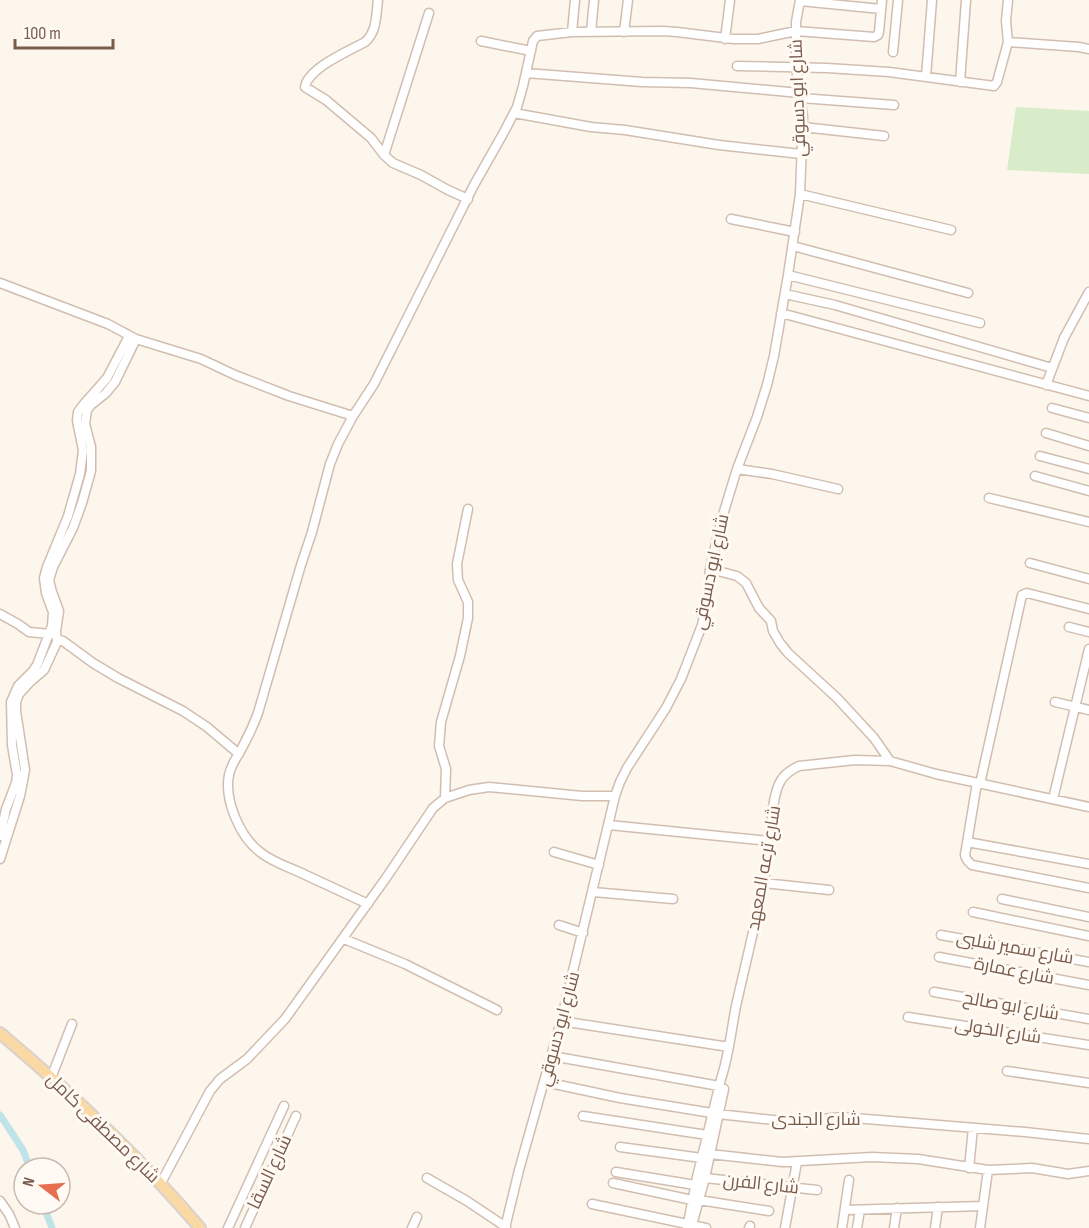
<svg xmlns="http://www.w3.org/2000/svg" width="1089" height="1228" viewBox="0 0 1089 1228" font-family="'Sofia Sans Condensed',Cairo,sans-serif">
<style>
.green{fill:#d8ecc9}
.lines{fill:none;stroke-linecap:round;stroke-linejoin:round}
.canal{stroke:#bfe3e8;stroke-width:7}
.minor-casing{stroke:#d1beb0;stroke-width:11}
.major-casing{stroke:#dad1cd;stroke-width:14}
.minor{stroke:#fff;stroke-width:8}
.major{stroke:#fbd9a5;stroke-width:10}
.labels{text-anchor:middle;dominant-baseline:central;stroke-width:6;stroke-linejoin:round;paint-order:stroke}
.street-label{font-size:18px;fill:#7a5c4d;stroke:#fffaf3}
</style>
<rect width="100%" height="100%" fill="#fdf6ec"/>
<path class="green" d="M1016 107 1089 111V174L1007 170Z"/>
<g class="lines">
<path class="canal" d="M0 1115 23 1150 30 1168
M43 1204 52 1228"/>
<defs>
<path id="minor" d="M378 0C376 15 377 32 365 42 349 51 308 68 305 87L326 100 371 138 384 155 393 163 421 175 448 190 468 199
M1008 0 1006 21 1008 42 1079 47 1089 49
M800 1 881 9
M572 32 575 0
M591 32 594 0
M624 32 628 0
M725 39 730 0
M481 41 531 51
M893 52 898 0
M737 66 827 68 889 72 994 86 997 82 1008 42
M526 73 642 82 691 83 800 93
M926 77 932 0
M960 82 966 0
M801 98 894 105
M514 113 591 127 625 130 719 145 801 154
M803 127 884 136
M384 155 429 13
M800 194 951 230
M731 219 795 232
M793 246 968 293
M788 275 980 323
M0 283 108 324 136 339 201 359 235 375 289 396 353 416 374 384 474 185 504 132 517 107 523 86 533 41 537 36 572 32 663 31 677 32 734 39H758L796 31 874 37 878 35 879 32 882 0
M785 294 835 305 1052 368
M781 313 1089 396
M1046 385 1064 338 1089 292
M1052 408 1089 418
M353 416 338 444 330 464 312 532 301 565 258 713C254 724 249 735 243 746 238 756 231 764 229 775 224 800 240 837 260 852 271 861 285 866 297 871 321 882 344 893 368 904
M1046 433 1089 446
M1040 456 1089 469
M737 469 772 474 838 489
M1035 476 1089 491
M989 498 1089 522
M1030 563 1089 579
M710 569 737 576 746 583 759 608 771 621 773 631 780 643 788 653 837 698 874 738 890 761 936 774 1089 807
M0 614 18 624 29 632 50 634
M1069 627 1089 632
M57 642 59 640 63 641 93 663 118 678 183 711 207 727 239 754
M1055 702 1089 710
M977 783 965 855C966 860 968 862 972 865L1089 888
M980 784 1022 595 1027 593 1089 609
M445 798 446 769 439 746 441 722 460 656 468 618V602L458 580 457 564 468 509
M1053 799 1089 649
M609 825 770 841
M0 836 6 809 16 783 17 775 12 745 11 702 18 686 32 672 37 665 52 626 53 612 46 593 44 578 47 567 68 516 80 474 83 450 77 421 78 412 84 404 107 378 129 336
M967 842 1089 864
M554 852 599 865
M0 859 20 796 25 770 16 711V702L19 694 30 682 44 670 57 642 56 631 59 611 52 592 49 580 53 567 73 528 82 503 91 471V447L85 424 87 410 91 405 106 393 115 382 136 339
M764 883 829 890
M593 892 673 899
M1002 899 1089 917
M973 912 1089 936
M559 925 583 933
M941 935 1089 962
M344 939 405 964 497 1010
M939 957 1089 985
M934 992 1089 1019
M908 1017 1089 1045
M561 1021 729 1047
M552 1056 719 1086
M1007 1071 1089 1083
M51 1078 72 1024
M545 1082 620 1098 718 1114 792 1122 842 1117 1025 1132 1089 1139
M583 1116 707 1135
M620 1147 702 1158
M710 1154 782 1162 872 1157 918 1159 988 1170 1032 1168 1068 1174 1089 1171
M969 1168 973 1128
M616 1172 695 1185
M427 1178 467 1201 506 1227
M705 1178 817 1190
M161 1183 210 1091 220 1079 247 1059 285 1019 386 878 433 808 445 798 469 790 489 787 582 796H615
M613 1183 692 1200
M699 1200 769 1211
M0 1201 9 1214 15 1228
M592 1204 706 1228
M845 1210 983 1206
M692 1225 705 1178 724 1089
M228 1228 284 1106
M245 1228 296 1116
M412 1228 417 1217
M505 1228 519 1170 561 1021 615 796 620 782 627 768 666 708 681 679 702 625 707 601 710 569 722 518 737 469 757 417 767 385 774 356 788 275 800 194 803 117 796 67V22L800 0
M687 1228 697 1177 721 1079C729 1055 731 1031 736 1006 747 957 760 907 768 857 772 835 770 805 779 784 783 775 790 770 799 766L855 760 890 761
M749 1228 750 1226
M785 1228 797 1162
M842 1228 849 1180
M857 1228 860 1210
M894 1228 897 1208
M935 1228 938 1207
M980 1228 988 1170"/>
<path id="major" d="M0 1033C71 1093 140 1157 200 1228"/>
</defs>
<use href="#minor" class="minor-casing"/>
<use href="#major" class="major-casing"/>
<use href="#minor" class="minor"/>
<use href="#major" class="major"/>
</g>
<g class="labels">
<g class="street-label">
<text transform="translate(798 98) rotate(-92)">شارع ابو دسوقي</text>
<text transform="translate(711 572) rotate(-78)">شارع ابو دسوقي</text>
<text transform="translate(764 868) rotate(-80)">شارع ترعه المعهد</text>
<text transform="translate(1015 948) rotate(10)">شارع سمير شلبى</text>
<text transform="translate(1014 971) rotate(11)">شارع عمارة</text>
<text transform="translate(1011 1006) rotate(10)">شارع ابو صالح</text>
<text transform="translate(559 1029) rotate(-75)">شارع ابو دسوقي</text>
<text transform="translate(998 1031) rotate(9)">شارع الخولى</text>
<text x="816" y="1119">شارع الجندى</text>
<text transform="translate(103 1128) rotate(44)">شارع مصطفى كامل</text>
<text transform="translate(270 1172) rotate(-65)">شارع السقا</text>
<text transform="translate(761 1184) rotate(6)">شارع الفرن</text>
</g>
</g>
<g transform="translate(42 1186) rotate(287)"><circle r="28" fill="#fffaf3" stroke="#cabbb1" stroke-width="1.5"/>
<path d="M0-4.5L10 22L0 15L-10 22Z" fill="#e76f51"/>
<text y="-9" font-size="16" font-weight="bold" text-anchor="middle" fill="#7a5c4d">N</text>
</g>
<path d="M15 39v9h98v-9" fill="none" stroke="#7a5c4d" stroke-width="3"/>
<text x="24" y="39" font-size="18" fill="#7a5c4d" stroke="#fffaf3" stroke-width="4.5" paint-order="stroke">100 m</text>
</svg>
